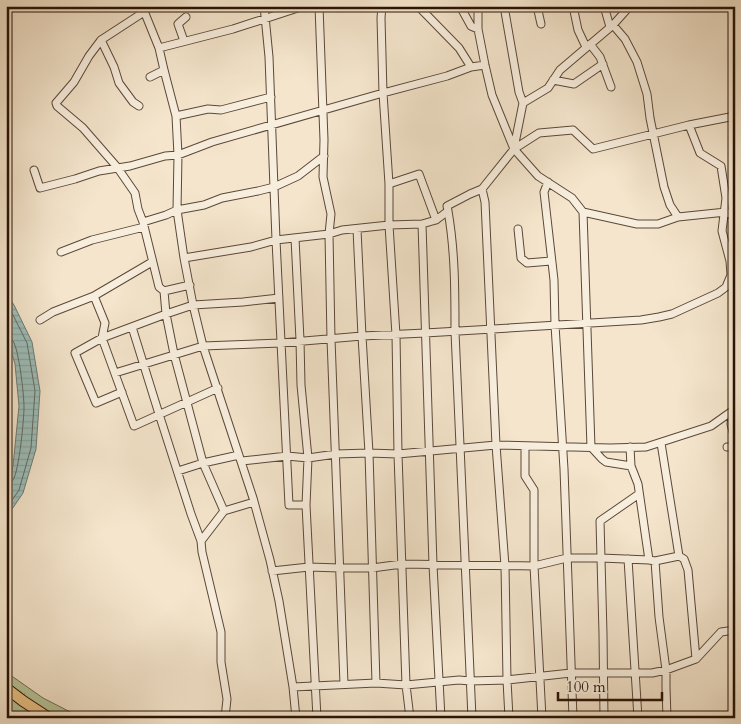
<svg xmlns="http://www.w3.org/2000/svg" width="741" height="724" viewBox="0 0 741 724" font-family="Cardo,serif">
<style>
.grass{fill:url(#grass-tufts);stroke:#706c50}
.water{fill:url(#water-rules);stroke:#6e7a72}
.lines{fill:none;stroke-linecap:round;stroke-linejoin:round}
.shore{stroke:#626960;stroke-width:1}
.minor-casing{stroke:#5b4837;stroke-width:9}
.primary-casing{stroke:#281305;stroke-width:12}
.minor{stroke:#f8eede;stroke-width:7}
.primary{stroke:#eac286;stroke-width:10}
</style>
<defs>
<pattern id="grass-tufts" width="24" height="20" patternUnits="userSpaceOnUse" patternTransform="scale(1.25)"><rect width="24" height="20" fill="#b8c59a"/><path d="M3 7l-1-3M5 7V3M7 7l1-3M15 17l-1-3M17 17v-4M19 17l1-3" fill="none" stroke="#9ea883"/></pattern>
<pattern id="water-rules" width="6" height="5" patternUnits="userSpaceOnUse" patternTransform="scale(1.25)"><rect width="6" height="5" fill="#9cbfbb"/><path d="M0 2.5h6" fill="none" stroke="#86a39f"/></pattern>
</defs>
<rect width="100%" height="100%" fill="#f4e5cc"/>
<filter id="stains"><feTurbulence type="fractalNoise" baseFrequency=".004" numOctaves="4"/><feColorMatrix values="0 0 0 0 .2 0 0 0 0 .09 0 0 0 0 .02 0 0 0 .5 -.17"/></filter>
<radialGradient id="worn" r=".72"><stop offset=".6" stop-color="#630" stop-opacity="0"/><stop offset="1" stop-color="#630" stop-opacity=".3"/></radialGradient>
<path class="grass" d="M6 672 43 698 82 718H16L6 710Z"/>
<path class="water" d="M6 291 15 307 32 342 40 391 36 449 23 493 6 518V484L13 466 19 406 15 364 10 347 6 338Z"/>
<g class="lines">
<path class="shore" d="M6 301 27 343 35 391 31 448 19 490 6 509
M6 338C10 339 11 338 13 341 19 350 24 395 24 407 24 420 19 471 13 480 11 483 10 483 6 483"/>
<defs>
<path id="minor" d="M142 6 159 48 164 70 176 116 178 155 177 210 184 258 193 305 203 346 253 498 270 560 279 601 293 687 296 718
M264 6 269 57 276 240 289 505H306
M319 6 324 140 323 177 331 214 329 234 331 339 344 684
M382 6 381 18 383 93 389 184V225L396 335 398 454 406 685 410 718
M418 6 459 48 471 67
M460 6 471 26 478 29
M478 6V29L485 65 492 95 514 149 538 176 572 198 583 212 637 224H658L678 217 726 212 735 217
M504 6 519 92 523 103
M537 6 541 24
M573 6 578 30 586 47
M604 6 610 27
M144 12 101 40 89 56 74 82 56 103 57 106 83 128 117 167 135 193 138 209 143 222 159 287 164 291 190 285
M613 25 625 39 637 62 647 94 650 118 664 187 670 205 678 217
M101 40 114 67 119 83 133 102 139 106
M184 41 178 24 186 17
M590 44 600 57 611 87
M159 48 233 29 304 6
M150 77 164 70
M553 80 574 84 603 64
M176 116 208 109 221 110 271 97
M514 148 523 103 548 88 560 70 613 25 630 6
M34 170 40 188 75 179 99 171 130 166 165 156 178 155 212 142 383 93 447 76 471 67 485 65
M548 182 544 192 554 280 555 325 564 469 573 718
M389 184 419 174 436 220
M482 189 485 202 496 445 505 566 507 680 509 718
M448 211C455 251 455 291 455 332L472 718
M583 212 591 447 602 459 606 462 631 466
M143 222 166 215 177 210 204 205 222 198 258 191 274 187 298 176 324 156
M422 224 433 565 441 718
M357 229 362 336 369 453 376 683
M518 229 521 258 527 263 551 261
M295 238 300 340 301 385 308 458 306 505 317 718
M61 252 92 240 144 227
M184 258 251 247 276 240 329 234 342 230 389 225 422 224 436 220 448 211 447 206 470 194 482 189 514 149 539 133 573 130 593 149 689 125 735 116
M164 291 166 314 174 354 203 463 224 511
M94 296 105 323 102 338 134 426 218 388
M40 320 53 312 94 296 152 262
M132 327 159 414 191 514 201 541 202 552 221 632V662L227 699 225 718
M115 373 203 346 281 343 362 336 425 333 641 320 659 317 672 314 718 293 726 287 731 275 730 261 722 231 726 198 721 166 700 153 689 125
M122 392 96 403 75 353 102 338 166 314 193 305 243 302 279 298
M735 410H733L731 424 735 439
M661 443 679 556 684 559 688 570 696 659
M525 446V476L534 490V566L542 718
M630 447 631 466 638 484 649 560
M727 447H735
M242 461 287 456 308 458 336 454 369 453 398 454 496 445 610 448 646 447 711 426 735 409
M178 471 203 463 239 455
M201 541 224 511 254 502
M628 559 638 718
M655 561 659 617 666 670V688L667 718
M272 571 309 567 340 568H372L402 564 534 566 567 558H601L649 560 655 561 679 556
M293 687 376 683 406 685 459 680 470 681 507 680 571 673H652L666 670 696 659 721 632 735 630
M604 718 603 634 600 521 639 494"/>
<path id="primary" d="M6 688 23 701 49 718"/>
</defs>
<use href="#minor" class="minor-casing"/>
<use href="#primary" class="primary-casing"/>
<use href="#minor" class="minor"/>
<use href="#primary" class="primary"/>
</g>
<rect width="741" height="724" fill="none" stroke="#f4e5cc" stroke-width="25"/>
<rect x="8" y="8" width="726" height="709" fill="none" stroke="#281305" stroke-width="2.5"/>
<rect x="12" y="12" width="716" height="699" fill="none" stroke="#281305"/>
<path d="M558 692v8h104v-8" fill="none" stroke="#281305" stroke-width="2.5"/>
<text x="566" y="692" font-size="15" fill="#281305" stroke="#f8eede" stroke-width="4" paint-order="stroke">100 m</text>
<rect width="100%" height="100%" filter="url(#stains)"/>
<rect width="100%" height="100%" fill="url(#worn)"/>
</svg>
